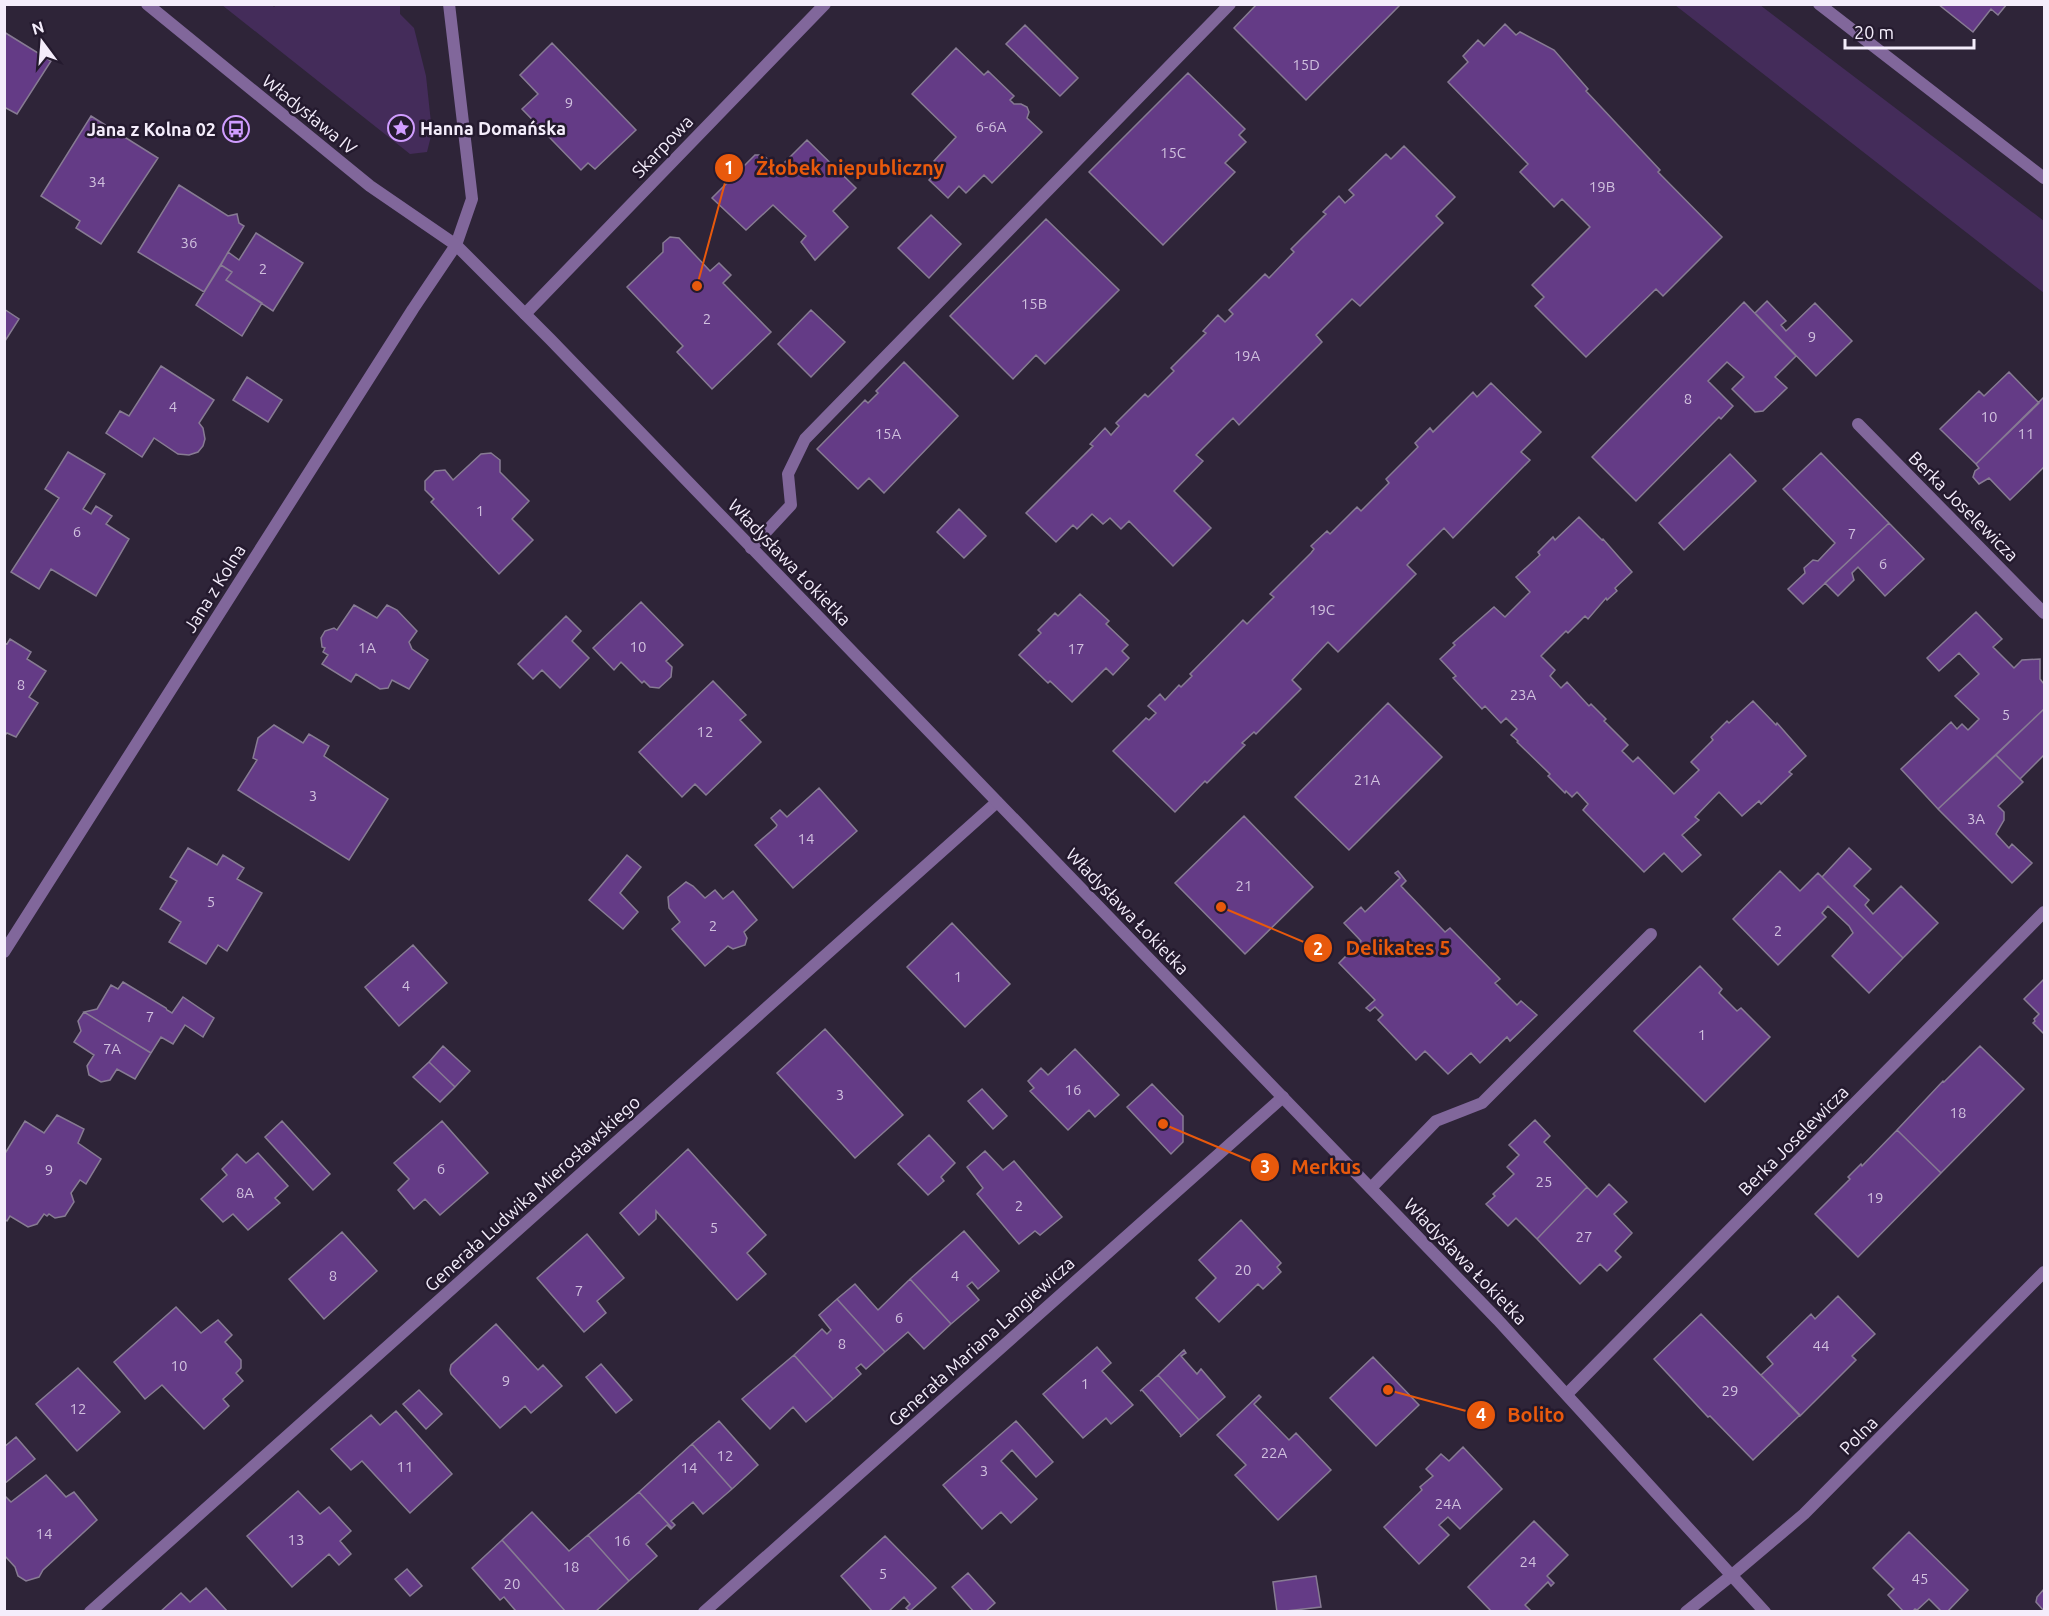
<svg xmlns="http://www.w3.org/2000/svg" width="2049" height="1616" viewBox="0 0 2049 1616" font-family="Ubuntu,sans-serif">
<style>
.green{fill:#442c5a}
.building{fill:#643b86;stroke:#877b93;stroke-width:1.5}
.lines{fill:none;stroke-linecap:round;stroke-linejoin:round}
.service{stroke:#81679b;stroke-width:12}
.minor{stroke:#81679b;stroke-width:12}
.tertiary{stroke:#81679b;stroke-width:12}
.labels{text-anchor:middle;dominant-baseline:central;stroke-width:5;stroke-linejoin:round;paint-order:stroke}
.number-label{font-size:15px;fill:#d0c0de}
.street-label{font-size:18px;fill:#f4edfb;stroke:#241a2e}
.poi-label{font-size:18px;font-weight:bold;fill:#f4edfb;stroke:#241a2e;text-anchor:start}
.leader{fill:none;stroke:#e8590c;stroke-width:2}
.callout-dot{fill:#e8590c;stroke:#241a2e;stroke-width:2}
.mark-label{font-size:18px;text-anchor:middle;font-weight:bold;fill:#fff}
.callout-label{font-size:20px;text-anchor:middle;font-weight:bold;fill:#e8590c;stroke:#241a2e;stroke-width:5;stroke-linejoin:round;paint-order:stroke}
</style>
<rect width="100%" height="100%" fill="#2e2438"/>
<path class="green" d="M271 4 274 7 277 4 400 5V14L414 28 426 76 432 132 427 152 410 154 222 5Z
M1675 5H1760L2044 221V293Z"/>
<path class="building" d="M1257 4H1401L1306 100 1234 28Z
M1938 4H2007L1998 15 1991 9 1973 32Z
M1505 24 1516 35 1520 32 1554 50 1588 89 1586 91 1660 170 1658 172 1722 237 1663 296 1656 289 1586 357 1535 306 1544 297 1532 285 1590 227 1562 199 1554 207 1520 172 1528 164 1448 82 1468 62 1463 56 1478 40 1484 46Z
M1025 25 1078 78 1060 96 1006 44Z
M4 32 51 61 17 114 4 107Z
M552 43 636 130 595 169 588 163 581 170 522 109 538 94 520 75Z
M956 48 984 75 988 71 1014 96 1010 100 1014 104H1021L1027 107 1029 112 1027 118 1042 132 992 183 984 175 966 193 959 186 948 198 929 180 941 168 934 161 956 137 912 94Z
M1188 73 1245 129 1239 135 1246 142 1225 163 1235 172 1163 245 1089 172Z
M91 116 158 158 101 244 76 228 80 221 41 196Z
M807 140 856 188 833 211 848 227 815 260 801 242 806 236 773 205 746 230 712 198 755 155H763L778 169Z
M1404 146 1455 197 1436 216 1443 223 1360 306 1352 299 1316 335 1322 342 1239 425 1233 418 1196 455 1203 461 1174 491 1211 528 1173 566 1129 521 1121 529 1110 518 1103 524 1092 514 1077 529 1073 525 1056 542 1026 513 1093 446 1090 444 1105 428 1111 435 1119 426 1116 423 1145 394 1148 397 1174 371 1171 368 1206 333 1203 331 1218 315 1225 322 1233 314 1229 310 1265 274 1269 278 1294 252 1291 249 1326 214 1323 212 1339 196 1345 203 1354 195 1349 190 1386 154 1391 159Z
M179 185 228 216 237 214 239 223 244 226 204 292 138 252Z
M931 215 961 244 929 278 898 248Z
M1046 219 1119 290 1045 364 1036 355 1013 379 950 316Z
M256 233 303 263 273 311 226 280 232 272 221 265 228 252 239 260Z
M670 237 679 238 710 271 719 263 731 275 723 283 771 332 712 389 677 352 683 346 627 287 663 252V243Z
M221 265 232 272 226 280 262 303 242 336 196 305Z
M1767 301 1786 321 1781 325 1786 331 1815 303 1852 341 1816 376 1755 313Z
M1744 302 1796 356 1775 377 1787 388 1763 411 1755 412 1732 389 1744 377 1727 362 1708 381 1733 406 1721 419 1719 417 1636 501 1592 457Z
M4 309 19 319 5 341 4 340Z
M811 310 845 342 811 377 778 344Z
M904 362 958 416 884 493 869 478 858 489 817 449 865 400 868 403 878 393 876 391Z
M161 366 214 400 199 423 203 428 205 439 203 446 198 452 189 455 178 454 154 438 142 457 106 433 120 411 129 416Z
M2009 372 2039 403 1976 464 1940 429 1979 391 1984 396Z
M247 377 282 400 268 422 233 400Z
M1491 383 1541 432 1521 452 1530 460 1453 538 1444 528 1407 565 1416 574 1338 652 1328 642 1292 680 1301 689 1256 734 1254 732 1242 743 1245 745 1207 783 1205 781 1175 812 1113 751 1146 718 1149 720 1156 713 1148 706 1160 694 1165 700 1179 685 1181 687 1192 676 1190 674 1243 620 1247 624 1274 597 1270 594 1311 553 1314 549 1311 546 1327 531 1330 534 1357 507 1361 511 1389 483 1386 479 1418 447 1415 443 1430 428 1433 432 1473 392 1477 397Z
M2044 397V467L2010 500 1989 478 1979 484 1973 477 1975 471 1979 468 1976 464Z
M68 452 105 474 83 509 91 514 96 506 112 516 106 524 129 539 96 596 51 569 39 589 11 572 59 498 45 489Z
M491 453 500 460V472L529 501 512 519 533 540 499 574 431 502 434 499 425 490V481L435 471 445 470 453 480 481 454Z
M1821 453 1889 523 1803 604 1788 589 1805 573 1804 568 1813 560 1818 561 1835 543 1783 489Z
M1730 454 1756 481 1684 550 1659 523Z
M959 509 986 536 964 558 937 532Z
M1579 517 1602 540 1603 539 1632 572 1615 588 1617 591 1607 600 1606 598 1588 619 1585 616 1568 633 1566 631 1541 656 1555 670 1550 676 1561 688 1567 682 1589 706 1591 704 1606 719 1604 721 1628 745 1622 751 1633 762 1638 757 1674 794 1699 770 1691 762 1713 740 1711 737 1727 721 1729 723 1753 701 1776 725 1777 723 1806 756 1789 772 1792 774 1761 804 1759 801 1742 816 1719 792 1695 817 1699 820 1682 835 1701 855 1682 872 1664 853 1644 872 1583 810 1588 804 1577 792 1572 797 1566 791 1565 793 1548 776 1550 774 1517 742 1518 741 1511 735 1517 729 1506 718 1501 723 1485 706 1482 709 1453 678 1456 676 1440 659 1455 645 1453 643 1494 607 1505 617 1530 592 1516 577 1540 555 1538 552 1553 537 1555 540Z
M1889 523 1924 559 1885 596 1858 567 1852 573 1854 580 1838 596 1825 583Z
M1080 594 1109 621 1106 624 1128 645 1122 651 1129 658 1113 675 1106 668 1072 702 1050 681 1048 683 1019 655 1041 633 1038 630 1055 613 1058 616Z
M641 602 683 645 666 661 672 667 671 677 659 688 650 687 644 681 642 683 621 662 614 670 593 648Z
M354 605 377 618 387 605 397 610 417 631 409 642 412 649 428 660 409 689 392 680 388 688 380 689 356 674 351 682 322 664 328 655 323 652 325 648 322 647 321 638 325 631 334 628 337 630Z
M1976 612 2002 639 1993 647 2014 668 2022 660 2040 659V679L2044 684V709L1938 809 1901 769 1951 722 1957 729 1962 724 1968 730 1979 719 1955 696 1979 674 1959 653 1939 671 1927 658Z
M566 616 581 631 572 641 589 658 560 688 542 670 533 679 518 664Z
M10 639 31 652 27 659 46 671 29 697 38 703 16 737 7 733 4 736V643L7 644Z
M713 681 746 715 740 720 761 742 706 795 695 784 682 797 639 752Z
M1388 703 1442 757 1349 850 1295 797Z
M2044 709V758L2043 756 2020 779 1996 755Z
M274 725 303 743 309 734 329 746 324 756 388 799 349 860 238 790 257 760 253 758 258 738Z
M1996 755 2023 782 1998 806 2004 812V820L1996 834 2009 848 2012 844 2032 863 2012 883 1938 809Z
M819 788 857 831 793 888 755 845 776 827 777 825 771 818 780 810 787 817Z
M1244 816 1313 887 1245 954 1175 883Z
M188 848 217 865 223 855 244 868 237 879 262 893 227 951 218 945 206 964 169 942 181 922 160 909 177 881 170 877Z
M1849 848 1871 869 1854 886 1869 900 1865 905 1873 914 1901 886 1938 923 1903 958 1822 877Z
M627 855 641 867 620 893 638 912 623 929 589 900Z
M1398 871 1406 881 1401 886 1445 932 1450 928 1500 979 1495 983 1517 1005 1521 1001 1537 1015 1510 1041 1507 1037 1480 1063 1471 1053 1448 1074 1425 1051 1416 1060 1378 1020 1383 1015 1375 1007 1370 1011 1366 1008 1375 1000 1339 963 1361 941 1344 923 1361 907 1365 912 1400 878 1395 873Z
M1780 871 1800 891 1818 873 1903 958 1869 993 1832 956 1853 933 1849 926 1828 906 1822 913 1826 917 1778 965 1733 919Z
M686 882 693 886 705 898 715 890 723 899 733 891 757 920 744 932 747 938 745 945 733 949 728 946 705 966 672 929 680 922 669 908 668 897Z
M952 923 1010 984 965 1027 907 967Z
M413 945 447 983 399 1026 365 987Z
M1700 966 1722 989 1719 993 1737 1011 1741 1008 1770 1037 1705 1102 1634 1031Z
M2044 979V1034L2033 1023 2035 1021 2034 1019 2039 1014 2024 999Z
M123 982 166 1008 167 1010 172 1013 183 997 214 1018 203 1037 185 1025 173 1044 161 1037 151 1053 84 1012 97 1009 111 985 118 989Z
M84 1012 151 1053 135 1079 117 1069 110 1080 101 1082 89 1075 87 1066 94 1055 74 1042 81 1031 78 1021Z
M825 1029 903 1115 855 1158 777 1073Z
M443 1046 470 1071 455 1087 429 1062Z
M1980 1046 2024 1089 1941 1173 1897 1130 1943 1081 1944 1082Z
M1075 1049 1119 1095 1095 1117 1089 1110 1068 1130 1030 1091 1034 1088 1028 1081 1041 1068 1048 1075Z
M429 1062 455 1087 440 1102 413 1077Z
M1152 1084 1183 1116V1142L1171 1154 1127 1107Z
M982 1089 1007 1116 993 1129 968 1101Z
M57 1115 84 1129 78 1143 101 1159 86 1184 80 1180 71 1193 74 1202 65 1216 55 1218 49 1214 47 1216 44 1214 37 1224 28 1227 10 1216 7 1221 4 1219V1155L25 1121 44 1133Z
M1535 1120 1550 1136 1544 1142 1587 1187 1537 1239 1516 1218 1508 1226 1486 1204 1495 1196 1493 1194 1514 1174 1507 1167 1519 1155 1509 1145Z
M282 1121 330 1174 313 1190 265 1137Z
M442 1121 488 1173 440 1215 425 1199 414 1209 398 1190 409 1179 394 1163Z
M1897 1130 1941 1173 1858 1257 1815 1214 1850 1179 1848 1177 1861 1164 1862 1166Z
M929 1135 955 1163 941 1177 944 1181 928 1195 898 1164Z
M688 1149 766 1235 747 1253 766 1274 737 1300 656 1211V1219L639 1235 620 1213Z
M985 1151 1003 1170 1014 1161 1062 1217 1040 1235 1035 1231 1019 1244 977 1194 983 1188 967 1167Z
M258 1153 288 1186 275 1198 280 1203 248 1230 233 1214 223 1222 201 1199 227 1175 222 1169 237 1154 246 1163Z
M1609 1184 1627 1202 1614 1214 1632 1233 1615 1251 1621 1257 1607 1271 1600 1264 1580 1284 1537 1239 1587 1187 1597 1197Z
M1241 1220 1281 1263 1277 1267 1281 1272 1263 1289 1258 1284 1219 1322 1196 1298 1216 1278 1199 1260Z
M964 1231 999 1271 978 1289 972 1282 967 1286 979 1300 951 1324 910 1279Z
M342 1232 377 1271 324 1319 289 1279Z
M587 1234 624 1278 597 1301 606 1313 584 1332 537 1278Z
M910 1279 951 1324 924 1349 908 1332 885 1352 837 1299 855 1284 878 1310Z
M1838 1296 1875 1334 1852 1356 1856 1360 1800 1416 1761 1375 1773 1364 1767 1357 1811 1314 1815 1319Z
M837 1299 885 1352 866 1369 861 1364 856 1368 861 1374 833 1399 794 1355 822 1329 827 1334 831 1330 819 1315Z
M176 1307 201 1333 218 1320 232 1335 225 1342 241 1360V1368L236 1373 243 1381 223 1399 229 1406 204 1429 162 1385 145 1399 114 1362Z
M1701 1314 1800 1415 1753 1460 1710 1416 1708 1417 1654 1359Z
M496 1324 538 1370 543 1365 562 1386 531 1413 525 1406 500 1428 451 1374 450 1370 451 1365Z
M1097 1347 1111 1363 1102 1371 1133 1405 1111 1424 1106 1418 1083 1438 1043 1394Z
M1184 1350 1186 1353 1181 1356 1197 1374 1201 1369 1225 1397 1199 1420 1158 1375Z
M794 1355 833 1399 806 1422 793 1407 770 1429 742 1399Z
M1373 1357 1419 1405 1376 1446 1330 1398Z
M601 1364 632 1400 616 1413 586 1377Z
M78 1368 120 1412 77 1451 36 1404Z
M1158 1375 1199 1420 1180 1437 1181 1435 1142 1390 1140 1391Z
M419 1390 442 1414 426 1429 403 1404Z
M1259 1395 1261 1397 1254 1404 1289 1440 1296 1433 1331 1470 1278 1520 1235 1475 1246 1465 1217 1435Z
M396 1411 452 1474 410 1513 362 1461 351 1470 331 1449 371 1415 380 1425Z
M719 1421 758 1465 732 1489 692 1444Z
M1016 1421 1053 1462 1036 1477 1012 1450 1001 1461 1037 1499 1011 1523 1001 1512 982 1529 943 1485Z
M16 1437 35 1459 4 1484V1447Z
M692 1444 732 1489 703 1514 693 1502 671 1521 675 1525 672 1528 639 1492Z
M1463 1447 1502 1489 1460 1529 1448 1517 1439 1525 1449 1535 1419 1564 1384 1527 1422 1490 1420 1487 1433 1476 1426 1469 1441 1454 1449 1461Z
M46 1475 66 1497 74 1492 97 1520 43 1570 39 1577 26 1581 18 1576 15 1567 4 1555V1495L11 1502Z
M298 1491 320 1514 329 1507 351 1531 340 1541 351 1554 339 1565 329 1554 292 1587 247 1536Z
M639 1492 672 1528 671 1529 667 1525 646 1544 657 1556 629 1581 588 1535Z
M532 1512 569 1551 588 1535 629 1581 595 1612H566L502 1540Z
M1534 1521 1568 1555 1547 1576 1554 1583 1551 1586 1548 1582 1525 1605 1532 1612H1492L1468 1587Z
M1909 1532 1968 1590 1947 1612H1942L1929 1599 1917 1610 1915 1609 1912 1612H1904L1888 1595 1894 1589 1873 1568Z
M885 1536 936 1588 910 1611 906 1608 910 1604 904 1597 888 1612H873L841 1576Z
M502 1540 566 1612H513L515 1610 504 1597 500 1600 472 1568Z
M407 1569 422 1586 410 1596 395 1579Z
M968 1573 995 1603 985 1612H974L952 1587Z
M1316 1576 1321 1607 1277 1612 1273 1582Z
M206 1588 228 1612H160L181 1593 190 1602Z
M2044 1589V1611L2036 1602 2037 1597Z"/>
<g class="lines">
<path class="service" d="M449 4 472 199 456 245
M751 548 791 505 788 474 805 439 1230 4
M1371 1188 1436 1121 1482 1103 1651 934"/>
<path class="minor" d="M1819 4 2044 178
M525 314 825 4
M1858 424 2044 613
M1567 1394 2044 912
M90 1612 997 802
M704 1612 1283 1097
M1686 1612 1732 1575"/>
<path class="tertiary" d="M147 4 370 186 456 245 550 339 1498 1320 1765 1612
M4 952 413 309 456 245
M1732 1575 1804 1514 2044 1272"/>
</g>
<defs>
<symbol id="sight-ring" viewBox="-11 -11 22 22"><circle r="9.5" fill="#241a2e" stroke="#d09dff" stroke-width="1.5"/><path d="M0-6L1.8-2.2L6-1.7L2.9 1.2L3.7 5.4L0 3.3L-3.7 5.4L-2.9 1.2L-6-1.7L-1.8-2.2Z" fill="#d09dff"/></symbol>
<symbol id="bus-ring" viewBox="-11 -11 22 22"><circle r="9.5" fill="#241a2e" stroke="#d09dff" stroke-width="1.5"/><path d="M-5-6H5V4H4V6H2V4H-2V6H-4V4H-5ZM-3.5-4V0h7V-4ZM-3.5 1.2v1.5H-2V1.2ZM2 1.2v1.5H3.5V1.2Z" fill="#d09dff"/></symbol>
</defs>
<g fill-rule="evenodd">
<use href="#sight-ring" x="386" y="113" width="30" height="30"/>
<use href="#bus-ring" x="221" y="114" width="30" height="30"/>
</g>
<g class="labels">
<g class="number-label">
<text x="1306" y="64">15D</text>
<text x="569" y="102">9</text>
<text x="991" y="126">6-6A</text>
<text x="1173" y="152">15C</text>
<text x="97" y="181">34</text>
<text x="1602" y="186">19B</text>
<text x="189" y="242">36</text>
<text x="263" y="268">2</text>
<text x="1034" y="303">15B</text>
<text x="707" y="318">2</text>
<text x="1812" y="336">9</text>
<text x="1247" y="355">19A</text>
<text x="1688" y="398">8</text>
<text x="173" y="406">4</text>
<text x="1989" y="416">10</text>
<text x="888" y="433">15A</text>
<text x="2026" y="433">11</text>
<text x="480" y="510">1</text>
<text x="77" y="531">6</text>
<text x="1852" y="533">7</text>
<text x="1883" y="563">6</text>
<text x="1322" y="609">19C</text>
<text x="638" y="646">10</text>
<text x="367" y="647">1A</text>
<text x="1076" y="648">17</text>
<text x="21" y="684">8</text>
<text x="1523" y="694">23A</text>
<text x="2006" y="714">5</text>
<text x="705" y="731">12</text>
<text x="1367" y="779">21A</text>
<text x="313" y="795">3</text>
<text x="1976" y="818">3A</text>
<text x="806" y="838">14</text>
<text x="1244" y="885">21</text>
<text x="211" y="901">5</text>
<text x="713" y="925">2</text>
<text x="1778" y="930">2</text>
<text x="958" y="976">1</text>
<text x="406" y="985">4</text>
<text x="150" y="1016">7</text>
<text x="1702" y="1034">1</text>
<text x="112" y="1048">7A</text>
<text x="1073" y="1089">16</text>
<text x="840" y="1094">3</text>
<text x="1958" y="1112">18</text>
<text x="441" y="1168">6</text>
<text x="49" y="1169">9</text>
<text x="1544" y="1181">25</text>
<text x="245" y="1192">8A</text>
<text x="1875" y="1197">19</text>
<text x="1019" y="1205">2</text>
<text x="714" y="1227">5</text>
<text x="1584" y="1236">27</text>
<text x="1243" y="1269">20</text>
<text x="333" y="1275">8</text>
<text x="955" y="1275">4</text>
<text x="579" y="1290">7</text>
<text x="899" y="1317">6</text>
<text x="842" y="1343">8</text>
<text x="1821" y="1345">44</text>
<text x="179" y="1365">10</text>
<text x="506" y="1380">9</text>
<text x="1085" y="1383">1</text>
<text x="1730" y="1390">29</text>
<text x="78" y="1408">12</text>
<text x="1274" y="1452">22A</text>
<text x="725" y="1455">12</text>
<text x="405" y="1466">11</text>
<text x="689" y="1467">14</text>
<text x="984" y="1470">3</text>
<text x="1448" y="1503">24A</text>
<text x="44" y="1533">14</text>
<text x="296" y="1539">13</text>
<text x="622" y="1540">16</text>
<text x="1528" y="1561">24</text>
<text x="571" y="1566">18</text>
<text x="883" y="1573">5</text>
<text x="1920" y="1578">45</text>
<text x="512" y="1583">20</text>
</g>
<g class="street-label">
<text transform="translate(310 114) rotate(39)">Władysława IV</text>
<text transform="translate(662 146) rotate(-46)">Skarpowa</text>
<text transform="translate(1964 506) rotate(45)">Berka Joselewicza</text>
<text transform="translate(790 562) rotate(46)">Władysława Łokietka</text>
<text transform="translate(214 588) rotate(-58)">Jana z Kolna</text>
<text transform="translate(1128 911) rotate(46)">Władysława Łokietka</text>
<text transform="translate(1793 1140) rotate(-45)">Berka Joselewicza</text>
<text transform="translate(532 1193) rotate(-42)">Generała Ludwika Mierosławskiego</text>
<text transform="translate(1466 1261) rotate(46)">Władysława Łokietka</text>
<text transform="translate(981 1341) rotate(-42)">Generała Mariana Langiewicza</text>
<text transform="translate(1858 1435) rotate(-45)">Polna</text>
</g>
<g class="poi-label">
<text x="420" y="128">Hanna Domańska</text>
<text x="216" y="129" text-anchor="end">Jana z Kolna 02</text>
</g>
</g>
<path class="leader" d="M697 286L729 168M1221 907L1318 948M1163 1124L1265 1167M1388 1390L1481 1415"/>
<g class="callout-dot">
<circle cx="697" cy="286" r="6"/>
<circle cx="1221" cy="907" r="6"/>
<circle cx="1163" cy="1124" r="6"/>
<circle cx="1388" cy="1390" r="6"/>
<circle cx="729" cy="168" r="15"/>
<circle cx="1318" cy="948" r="15"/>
<circle cx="1265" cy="1167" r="15"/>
<circle cx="1481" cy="1415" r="15"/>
</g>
<g class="mark-label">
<text x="729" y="174">1</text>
<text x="1318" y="955">2</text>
<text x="1265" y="1173">3</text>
<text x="1481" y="1421">4</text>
</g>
<g class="callout-label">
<text x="850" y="175">Żłobek niepubliczny</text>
<text x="1398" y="955">Delikates 5</text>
<text x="1326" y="1174">Merkus</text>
<text x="1536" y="1422">Bolito</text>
</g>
<rect width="2049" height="1616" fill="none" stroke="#f4edfb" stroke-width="12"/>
<g transform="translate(42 42) rotate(344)" stroke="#241a2e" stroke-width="4.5" paint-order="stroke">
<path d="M0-4.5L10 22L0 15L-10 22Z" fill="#f4edfb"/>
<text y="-9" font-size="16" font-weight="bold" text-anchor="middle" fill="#f4edfb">N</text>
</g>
<path d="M1845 39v9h129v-9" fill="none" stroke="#f4edfb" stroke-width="3"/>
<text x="1854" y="39" font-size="18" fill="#f4edfb" stroke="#241a2e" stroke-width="4.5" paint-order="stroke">20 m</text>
</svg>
